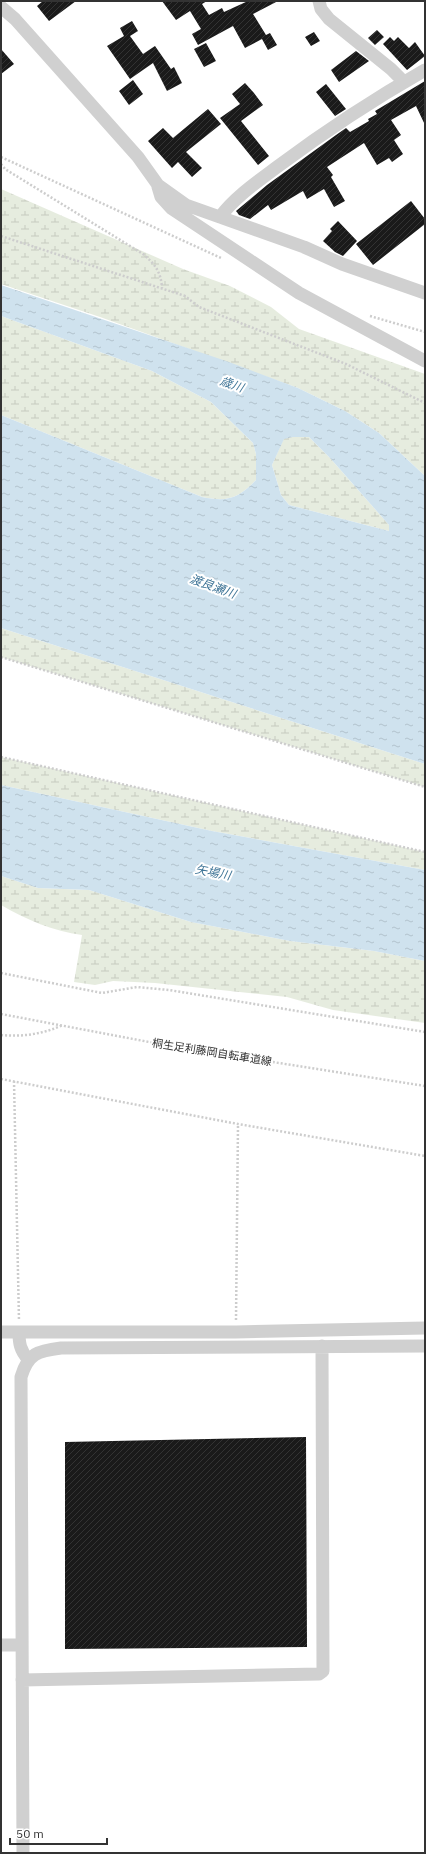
<svg xmlns="http://www.w3.org/2000/svg" width="426" height="1854" viewBox="0 0 426 1854" font-family="'IBM Plex Sans','Noto Sans JP',sans-serif">
<style>
.wetland{fill:url(#wetland-marsh)}
.water{fill:url(#water-ripples);fill-rule:evenodd}
.building{fill:url(#building-hatch)}
.lines{fill:none;stroke-linecap:round;stroke-linejoin:round}
.path{stroke:#cdcdcd;stroke-width:2.5;stroke-dasharray:2 2;stroke-linecap:butt}
.minor{stroke:#d0d0d0;stroke-width:13}
.labels{text-anchor:middle;dominant-baseline:central;stroke-width:4;stroke-linejoin:round;paint-order:stroke}
.street-label{font-size:11px;fill:#333;stroke:#fff}
.water-label{font-size:12px;font-style:italic;fill:#3f7597;stroke:#fff}
</style>
<defs>
<pattern id="wetland-marsh" width="20" height="14" patternUnits="userSpaceOnUse"><rect width="20" height="14" fill="#e6ecdf"/><path d="M1 5h8M5 5V1M11 12h8M15 12V8" fill="none" stroke="#c6cbc0"/></pattern>
<pattern id="water-ripples" width="26" height="14" patternUnits="userSpaceOnUse"><rect width="26" height="14" fill="#cfe2ee"/><path d="M2 4q2-2 4 0t4 0M15 11q2-2 4 0t4 0" fill="none" stroke="#b2c2cd"/></pattern>
<pattern id="building-hatch" width="6" height="6" patternUnits="userSpaceOnUse"><rect width="6" height="6" fill="#1a1a1a"/><path d="M-1 1l2-2M0 6l6-6M5 7l2-2" fill="none" stroke="#333"/></pattern>
</defs>
<rect width="100%" height="100%" fill="#fff"/>
<path class="wetland" d="M1 189 183 269 230 286 271 307 299 329 425 374V476L379 433 345 411 298 388 100 317 1 284Z
M1 316 152 371 211 402 253 443 256 454V480C238 499 227 502 202 497L1 415Z
M293 437H309L330 458 389 525V531L289 505 281 495 272 465 284 438Z
M1 628 425 764V787L1 657Z
M1 757 425 852V870L212 831 1 785Z
M1 876 38 888 89 890 191 922 290 941 374 951 425 961V1023L333 1010 287 997 155 983 113 981 95 985 74 982 82 935C53 931 27 920 1 905Z"/>
<path class="water" d="M1 285 229 362 298 388 345 411 379 433 425 476V764L1 628V415L202 497C227 502 238 499 256 480V454L253 443 211 402 152 371 1 316ZM293 437H309L330 458 389 525V531L289 505 281 495 272 465 284 439Z
M1 785 212 831 425 870V961L374 951 290 941 191 922 89 890 38 888 1 876Z"/>
<path class="building" d="M43 1H76L49 21 37 6Z
M162 1H207L202 4 209 15 222 8 224 12 248 1H278L253 14 266 35 270 33 277 45 268 50 262 39 245 48 233 26 198 45 192 34 201 29 190 11 176 20Z
M132 21 138 31 130 36 143 54 155 46 171 69 174 67 182 83 167 91 153 63 130 79 107 46 124 36 120 28Z
M377 30 384 37 375 45 368 38Z
M314 32 320 41 311 46 305 37Z
M390 37 394 41 398 37 409 48 415 42 425 56 407 70 383 44Z
M206 43 216 61 204 67 194 49Z
M1 49 14 64 1 74Z
M356 51 369 61 339 82 331 70Z
M133 80 143 94 129 105 119 91Z
M425 81V125L416 106 391 120 401 135 394 140 403 154 392 162 389 158 377 165 364 143 327 167 333 175 331 177 345 201 334 207 324 189 307 199 303 191 271 210 268 205 250 219 239 215 236 211 267 185 336 135 346 128 350 132 369 121 368 119 377 114 375 111Z
M245 83 254 93 263 105 241 121 269 156 258 165 220 118 240 104 232 94Z
M326 84 346 109 335 116 316 92Z
M208 109 221 124 186 152 202 168 192 177 178 162 172 168 148 141 163 128 173 138Z
M411 201 425 219V224L373 265 356 244Z
M338 221 357 241 343 256 335 252 323 241 332 231 330 229Z
M306 1437 307 1647 65 1649V1442Z"/>
<g class="lines">
<path class="path" d="M1 157 221 258
M1 164 5 169 143 254C155 264 161 272 162 288
M1 236 185 296 199 307 346 364 425 403
M370 316 425 332
M1 657 425 787
M1 757 425 852
M1 973 102 993 137 987 169 990 425 1032
M1 1014 165 1045 425 1086
M1 1035C23 1037 43 1034 63 1025
M1 1079 238 1124 425 1156
M14 1081 19 1321
M236 1320 238 1124"/>
<path class="minor" d="M319 1 321 9 329 19 391 69 404 82
M1 7 15 19 138 157 158 185 186 205 304 247 342 264 425 293
M158 187 161 197 171 208 299 293 425 361
M220 217C235 197 257 182 277 167 324 132 374 99 425 70
M1 1332H236L425 1328
M19 1332C19 1343 20 1350 28 1359
M1 1645H22
M22 1680 319 1674 323 1671 322 1346
M23 1853 21 1377C28 1353 38 1351 61 1348L425 1346"/>
</g>
<g class="labels">
<g class="street-label">
<text transform="translate(212 1052) rotate(9)">桐生足利藤岡自転車道線</text>
</g>
<g class="water-label">
<text transform="translate(232 384) rotate(19)">歳川</text>
<text transform="translate(213 586) rotate(20)">渡良瀬川</text>
<text transform="translate(213 872) rotate(11)">矢場川</text>
</g>
</g>
<rect width="426" height="1854" fill="none" stroke="#333333" stroke-width="4"/>
<path d="M10 1838v6h97v-6" fill="none" stroke="#333333" stroke-width="2"/>
<text x="16" y="1838" font-size="12" fill="#333333" stroke="#ffffff" stroke-width="3" paint-order="stroke">50 m</text>
</svg>
